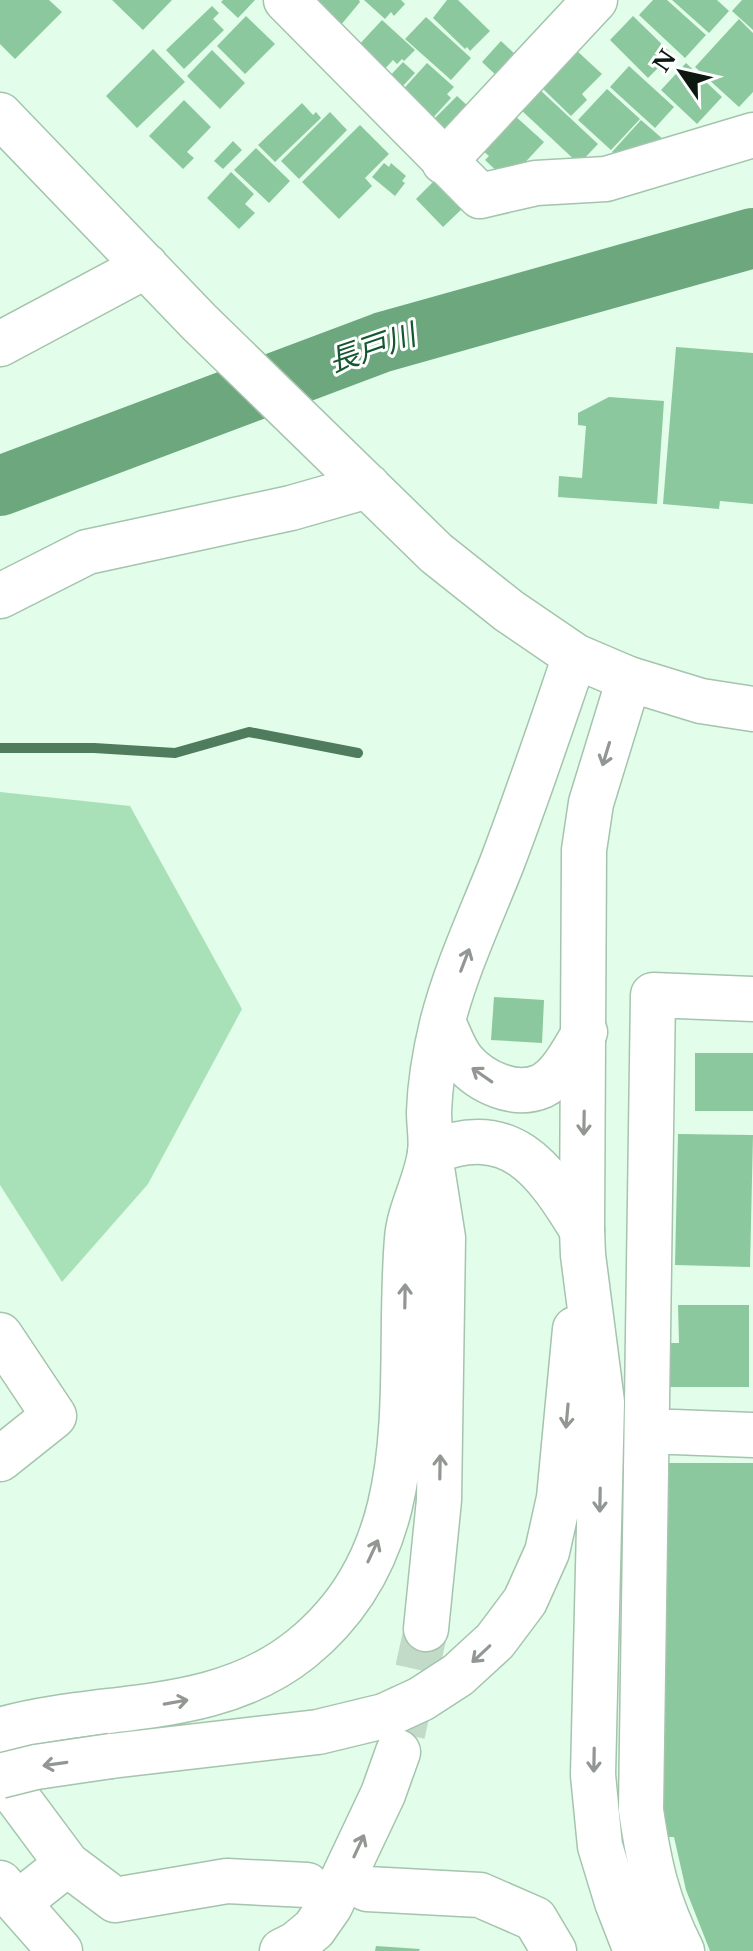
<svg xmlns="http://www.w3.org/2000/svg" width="753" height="1951" viewBox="0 0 753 1951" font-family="'Libre Baskerville','Noto Sans JP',serif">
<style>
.green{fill:#a8e1b7}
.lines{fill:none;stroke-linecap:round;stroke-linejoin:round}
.stream{stroke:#4f7c5c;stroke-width:10}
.river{stroke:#6ca77d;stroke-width:60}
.building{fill:#8cc89d}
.highway-tunnel{stroke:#c2dbc8;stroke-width:44;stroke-dasharray:44 22;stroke-linecap:butt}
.minor-casing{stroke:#a4c4ac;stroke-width:47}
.highway-casing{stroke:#a4c4ac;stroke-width:47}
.minor{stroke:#fff;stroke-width:44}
.highway{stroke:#fff;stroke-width:44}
.highway-bridge-casing{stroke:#a4c4ac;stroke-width:47;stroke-linecap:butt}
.highway-bridge{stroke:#fff;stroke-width:44}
.oneway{stroke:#929793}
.labels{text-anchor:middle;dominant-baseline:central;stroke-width:6;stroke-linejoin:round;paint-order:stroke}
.water-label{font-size:30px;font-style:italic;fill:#13572f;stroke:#fff}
</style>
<rect width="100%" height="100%" fill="#e2fde9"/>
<path class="green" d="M0 792 130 806 242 1009 148 1184 62 1282 0 1185Z"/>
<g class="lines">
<path class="stream" d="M0 748H94L175 753 249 732 358 753"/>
<path class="river" d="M0 486 383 342 753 238"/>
</g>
<path class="building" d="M0 0H49L62 12 15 59 0 44Z
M112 0H172L143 30Z
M223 0H255L238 18 221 2Z
M310 0H359L360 2 340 26Z
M364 0H401L405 4 394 16 391 12 385 19Z
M447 0H458L490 31 470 51 467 47 465 49 433 18Z
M653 0H667L706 35 685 58 639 15Z
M672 0H717L729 11 709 33Z
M742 0H753V30L732 11Z
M212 6 219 13 213 19 224 30 184 69 166 50Z
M246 16 275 44 245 74 217 46Z
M633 16 672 54 648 78 610 40Z
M426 17 471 58 451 80 405 39Z
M739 19 753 33V92L739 107 695 67Z
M382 20 415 50 404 61 402 59 397 64 393 60 381 73 356 48Z
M501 41 518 57 498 77 482 62Z
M153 49 185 82 137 128 106 96Z
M212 50 245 83 220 109 187 76Z
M576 50 602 74 582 94 587 100 571 116 541 87Z
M403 62 415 73 402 87 386 80Z
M427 63 454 87 447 94 451 98 430 121 397 96Z
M686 63 722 97 697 124 661 90Z
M629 66 674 107 655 128 610 87Z
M539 89 598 144 579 164 520 109Z
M607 89 640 119 611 150 578 120Z
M457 96 469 107 445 132 433 120Z
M184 100 211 127 187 152 194 158 183 169 149 136Z
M302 103 313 115 316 112 321 118 275 162 258 145Z
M330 112 347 130 299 179 281 161Z
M514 115 544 142 519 169 504 178 485 160 489 156 482 150Z
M641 120 672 147 622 161 612 152Z
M360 125 389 154 365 178 372 186 339 219 302 182Z
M233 141 242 150 223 169 214 161Z
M256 148 290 181 269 203 234 170Z
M384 163 389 167 391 163 406 176 402 181 405 183 395 196 372 177Z
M231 172 254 194 245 204 255 213 239 229 207 198Z
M437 178 464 207 443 227 416 199Z
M676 347 753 353V504L720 501 719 509 663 504Z
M609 397 664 401 657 504 558 497 559 476 582 478 586 426 578 425V413Z
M494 997 544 1000 542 1043 491 1040Z
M695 1053H753V1111H695Z
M678 1134 753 1135 750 1267 675 1265Z
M678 1305H749V1387H670L669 1343H679Z
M663 1463H753V1951H710L686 1890 674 1837H664Z
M376 1946 420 1949 419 1951H375Z"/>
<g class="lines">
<path class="highway-tunnel" d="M403 1734 426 1629"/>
<defs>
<path id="minor" d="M286 0 480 196 536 183 606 179 753 135
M0 115 199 322 436 553 509 611 575 656 629 679 701 701 753 709
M444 162 595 0
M0 344 146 266
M0 596 87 552 291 508 368 486
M443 1022C449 1034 454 1050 463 1061 481 1082 515 1098 542 1086 562 1076 574 1049 585 1032
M430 1153C510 1119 544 1168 582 1230
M0 1335 54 1416 0 1459
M648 1431 753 1435
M0 1774 67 1864 115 1900 227 1881 307 1885
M367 1889 480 1895 535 1919 554 1951
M33 1891 67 1864
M682 1951C657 1902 649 1864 641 1810L653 995 753 999"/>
<path id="highway" d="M629 679 591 803 584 850 582 1230 583 1255 602 1402 593 1775 600 1846 617 1902 636 1951
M426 1629 439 1500 443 1238 432 1168
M0 1730C101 1701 214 1719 301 1649 431 1544 395 1384 407 1239 409 1210 426 1183 430 1153 432 1140 429 1126 429 1112 430 1082 435 1053 442 1024 456 969 481 916 502 863 528 795 551 726 575 656
M111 1756 318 1732 384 1716 421 1699 458 1675 495 1641 525 1601 547 1552 559 1498 575 1329
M0 1883 60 1951
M282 1951 296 1944 314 1929 330 1906 383 1794 398 1752"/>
</defs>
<use href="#minor" class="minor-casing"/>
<use href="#highway" class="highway-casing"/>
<use href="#minor" class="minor"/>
<use href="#highway" class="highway"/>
<defs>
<path id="highway-bridge" d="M0 1776 36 1767 111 1756"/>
</defs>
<use href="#highway-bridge" class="highway-bridge-casing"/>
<use href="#highway-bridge" class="highway-bridge"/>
</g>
<defs><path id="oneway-shaft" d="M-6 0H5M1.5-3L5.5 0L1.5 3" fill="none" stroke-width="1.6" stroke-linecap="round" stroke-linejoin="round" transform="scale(2)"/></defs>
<g class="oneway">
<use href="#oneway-shaft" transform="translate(606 754) rotate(107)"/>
<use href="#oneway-shaft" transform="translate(465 960) rotate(-69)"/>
<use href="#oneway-shaft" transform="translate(482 1075) rotate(-145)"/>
<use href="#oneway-shaft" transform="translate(584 1123) rotate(91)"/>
<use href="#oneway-shaft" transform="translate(405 1296) rotate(-89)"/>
<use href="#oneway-shaft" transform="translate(567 1416) rotate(95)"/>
<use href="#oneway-shaft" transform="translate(440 1467) rotate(-89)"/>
<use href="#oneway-shaft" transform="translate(600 1500) rotate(91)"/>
<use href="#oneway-shaft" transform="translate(373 1551) rotate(-65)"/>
<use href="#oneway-shaft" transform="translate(481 1654) rotate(137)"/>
<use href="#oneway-shaft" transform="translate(176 1702) rotate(-10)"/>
<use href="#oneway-shaft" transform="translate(594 1760) rotate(91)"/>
<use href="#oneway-shaft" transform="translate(55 1764) rotate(172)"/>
<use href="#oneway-shaft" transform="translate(359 1846) rotate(-65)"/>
</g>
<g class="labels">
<g class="water-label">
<text transform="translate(372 348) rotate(-19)">長戸川</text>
</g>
</g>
<g transform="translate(681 72) rotate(304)" stroke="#ffffff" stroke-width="6" paint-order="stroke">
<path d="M0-6L14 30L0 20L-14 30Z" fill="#0c1810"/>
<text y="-12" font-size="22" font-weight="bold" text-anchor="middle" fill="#0c1810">N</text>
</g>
</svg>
